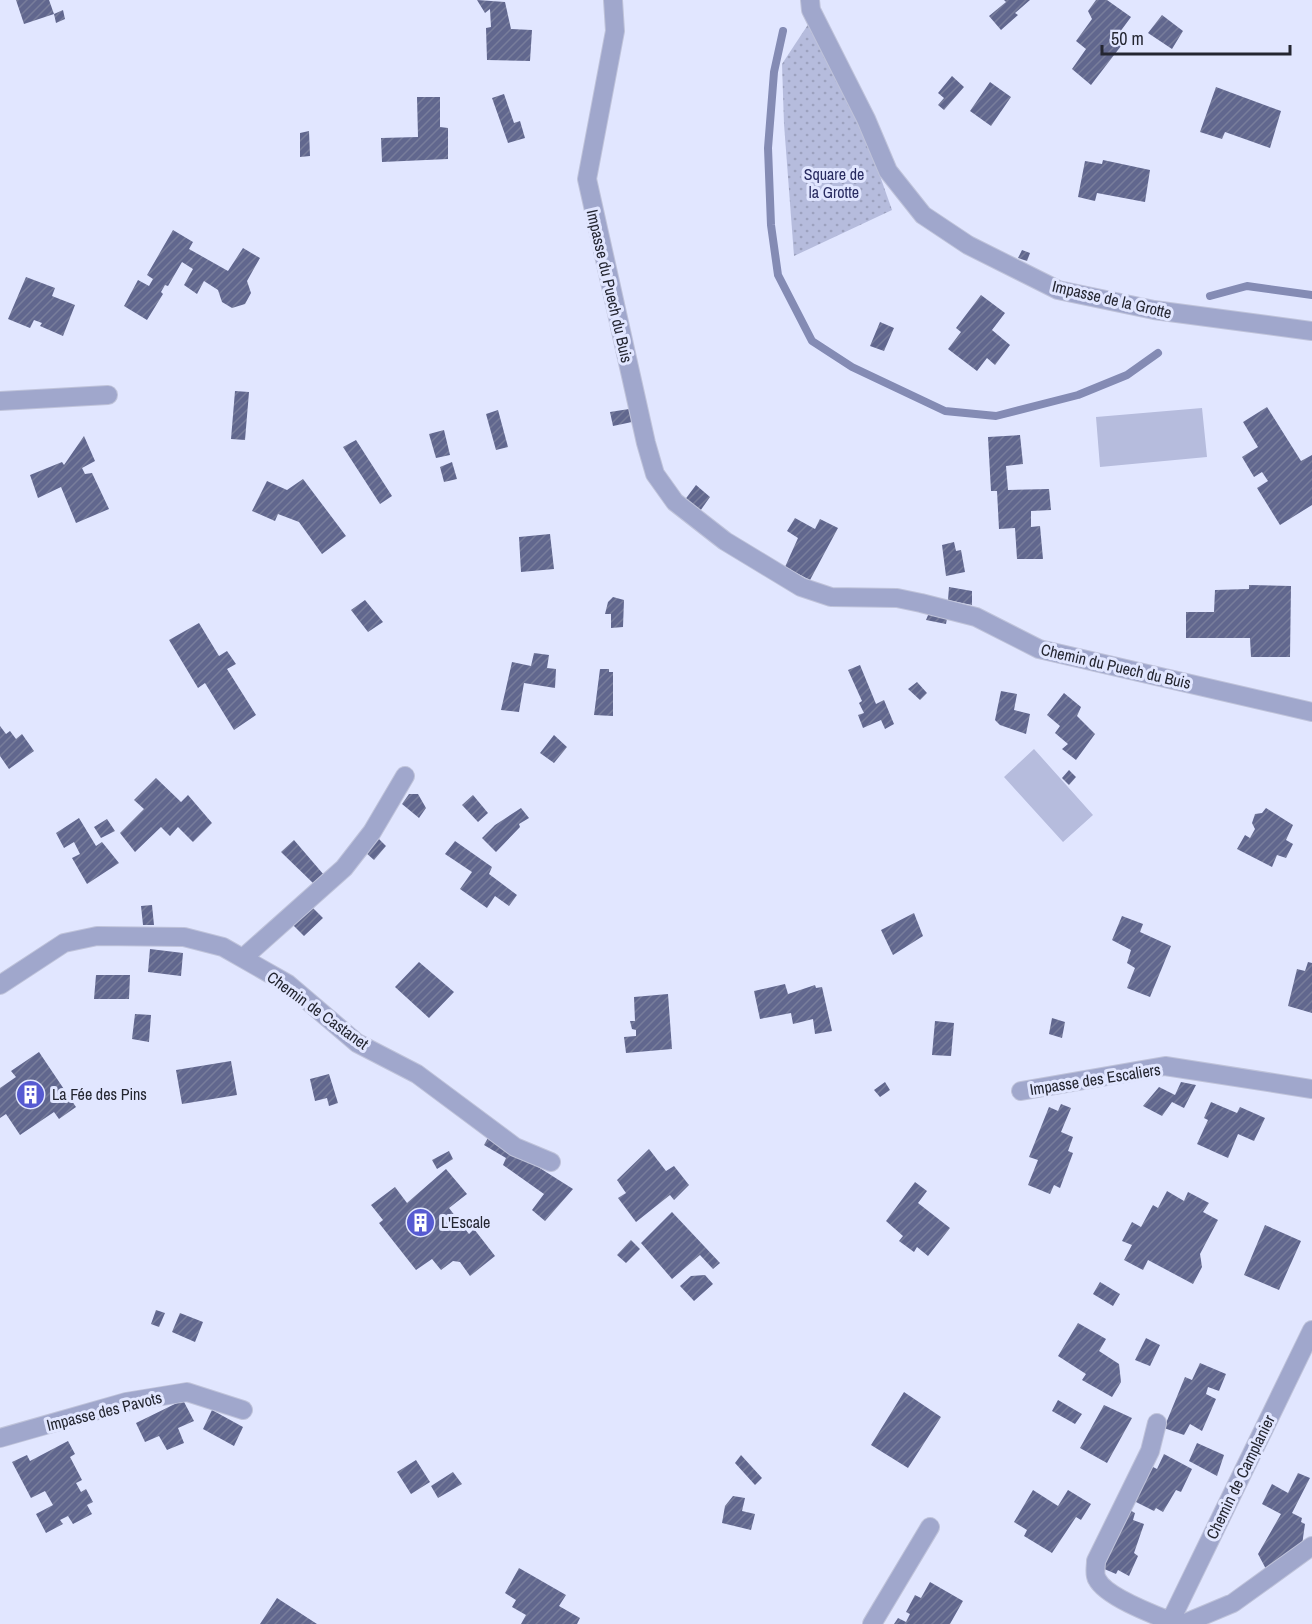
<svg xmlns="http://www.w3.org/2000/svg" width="1312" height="1624" viewBox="0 0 1312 1624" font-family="'Archivo Narrow',sans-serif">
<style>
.grass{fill:#b6bcdd}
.park{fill:url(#park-dots)}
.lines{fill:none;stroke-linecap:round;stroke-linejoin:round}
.stream{stroke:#848bb4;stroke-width:8}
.building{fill:url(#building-hatch)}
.minor-casing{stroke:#bfc3da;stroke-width:20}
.minor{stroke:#a0a7cc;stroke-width:18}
.labels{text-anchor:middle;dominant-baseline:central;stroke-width:6;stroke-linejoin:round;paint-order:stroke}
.park-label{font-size:16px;fill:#292c61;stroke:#e1e6ff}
.street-label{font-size:16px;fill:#242631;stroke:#e1e6ff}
.poi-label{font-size:16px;fill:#242631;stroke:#e1e6ff;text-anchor:start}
</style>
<defs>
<pattern id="park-dots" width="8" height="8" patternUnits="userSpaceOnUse" patternTransform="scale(1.5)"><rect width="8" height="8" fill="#b6bcdd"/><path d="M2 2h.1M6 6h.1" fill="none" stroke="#9ca1be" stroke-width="1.8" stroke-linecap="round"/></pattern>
<pattern id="building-hatch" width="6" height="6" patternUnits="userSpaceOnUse" patternTransform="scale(1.5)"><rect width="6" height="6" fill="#61678e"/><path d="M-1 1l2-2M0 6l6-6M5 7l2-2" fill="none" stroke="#787d9b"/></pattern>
</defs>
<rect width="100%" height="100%" fill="#e1e6ff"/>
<path class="grass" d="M1202 408 1207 457 1100 467 1096 417Z
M1034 749 1093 815 1063 842 1004 777Z"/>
<path class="park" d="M811 20 861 122 892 210 794 256 784 124 782 64Z"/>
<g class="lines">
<path class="stream" d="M783 31 774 72 768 148 771 225 778 275 812 341 852 367 945 411 996 416 1078 395 1127 375 1158 353
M1210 296 1247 286 1312 295"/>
</g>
<path class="building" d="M16 0H49L54 14 24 24Z
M477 0 505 2 511 29 532 30 530 61 487 60 486 28 491 27 490 9 485 13Z
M1004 0H1030L1015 13 1018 15 1001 30 989 16 1006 2Z
M1096 0H1107L1131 17 1114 40 1121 46 1091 85 1072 69 1086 49 1076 41 1092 19 1088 11Z
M63 10 65 19 56 23 54 14Z
M1162 15 1183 31 1172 49 1148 33Z
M952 76 964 87 944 110 938 105 944 98 938 93Z
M990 82 1011 97 991 126 970 111Z
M1216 87 1281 111 1270 148 1225 132 1222 139 1200 132Z
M504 94 514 123 520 121 525 138 508 143 492 98Z
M417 97H440V127L448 128V159L382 162 381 138 418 137Z
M309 131 310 156 300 157V133Z
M1103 160 1150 170 1145 202 1097 193 1095 201 1078 197 1085 161 1102 164Z
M173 230 193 242 189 249 228 271 243 248 260 258 247 281 251 293 245 304 232 308 222 302 218 290 204 281 197 294 184 285 193 269 182 262 168 286 165 285 161 292 163 294 147 320 124 306 138 280 149 286 153 279 147 275Z
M1022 250 1030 253 1027 261 1018 258Z
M26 277 55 288 52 296 75 305 63 336 40 326 42 323 34 320 30 328 8 319Z
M981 295 1005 313 992 330 1010 345 995 365 987 358 977 371 948 349 961 332 956 328Z
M880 322 894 328 884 351 870 346Z
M235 391 249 392 245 440 231 439Z
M1267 407 1301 461 1312 455V505L1280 525 1257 488 1268 481 1262 472 1254 477 1242 457 1258 447 1243 422Z
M629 409 632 422 613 426 610 412Z
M498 410 508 447 496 450 486 414Z
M444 430 450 455 436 458 429 434Z
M1020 435 1023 464 1006 466 1008 490 1049 489 1051 510 1031 511V527L1040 526 1043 559H1017L1015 528 999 529 997 491H991L988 437Z
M84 436 95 461 82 468 85 474 92 473 109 509 76 523 61 487 38 498 30 475 62 462 64 465Z
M356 440 392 496 380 504 343 447Z
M452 462 457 479 444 482 440 467Z
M303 479 346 536 322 554 299 522 278 514 275 521 252 511 267 481 287 490Z
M696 485 710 497 698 514 684 501Z
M795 518 815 529 820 519 838 528 810 580 785 567 798 538 787 531Z
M550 534 554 569 521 572 519 537Z
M954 542 956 551 961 550 965 572 946 576 942 545Z
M1249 585 1291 586 1290 657H1251L1250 638H1186V612H1214L1215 590 1249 589Z
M949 587 972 591V605L948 600Z
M613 597 624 600 623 627 611 628V614H605L608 602Z
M365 600 383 622 368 632 351 610Z
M931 608 948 613 946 624 926 620Z
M199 623 219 656 227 651 236 664 227 669 256 715 234 730 205 683 198 688 169 640Z
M534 653 549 655 547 668 556 669 555 688 524 683 519 712 501 710 512 662 531 666Z
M860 665 876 704 884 700 894 724 885 729 881 720 863 728 858 715 864 713 859 703 862 701 848 670Z
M600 669H609V672H613V716L594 715Z
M917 682 927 693 920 700 908 689Z
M1001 691 1017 694 1014 710 1030 714 1026 734 1000 725 995 720Z
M1064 693 1081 707 1077 716 1095 734 1076 760 1062 749 1068 744 1055 733 1060 726 1047 715Z
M0 726 6 734 10 731 16 739 22 734 34 751 9 769 0 756Z
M554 735 567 747 554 763 540 753Z
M1069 770 1076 777 1069 785 1062 778Z
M156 778 181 802 188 795 212 823 193 842 178 827 170 836 161 827 135 852 120 833 144 809 134 800Z
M409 794H418L426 808 419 818 402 804Z
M473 795 488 813 478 822 462 805Z
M521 808 529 818 519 824 520 827 496 852 482 838 495 825Z
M1266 808 1293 825 1286 840 1293 844 1286 858 1277 855 1272 867 1237 849 1245 835 1250 838 1255 829 1252 823 1255 814 1262 813Z
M79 818 96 846 102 842 119 863 87 884 72 858 80 854 74 842 64 848 56 833Z
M107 819 115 831 101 838 94 827Z
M376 836 386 846 374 860 365 852Z
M294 840 324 875 314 884 281 852Z
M455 841 492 867 489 874 517 895 509 906 495 896 487 908 460 889 472 872 445 854Z
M152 905 154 925H143L141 906Z
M311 906 323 918 304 936 291 923Z
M914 913 923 936 893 955 881 930Z
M1122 916 1143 924 1140 932 1171 946 1150 997 1127 988 1135 968 1127 963 1131 950 1112 940Z
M150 949 183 953 181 976 148 972Z
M419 962 454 992 429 1018 395 987Z
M1308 962 1312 963V1013L1288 1006 1297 969 1305 971Z
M96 975H130L129 999H94Z
M785 984 788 994 815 985 816 988 822 987 832 1031 815 1034 813 1019 793 1024 791 1013 760 1019 754 991Z
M668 994 672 1049 626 1053 624 1037 636 1036V1030L632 1029 630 1021H635L634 997Z
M135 1014 151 1015 149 1042 132 1039Z
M1052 1018 1065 1022 1062 1038 1049 1034Z
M935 1021 954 1023 951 1056 932 1055Z
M39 1052 76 1107 59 1119 54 1112 20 1135 6 1114 0 1118V1088L16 1077 11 1071Z
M231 1061 237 1095 182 1104 176 1070Z
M329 1074 338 1103 329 1106 327 1098 315 1101 310 1079Z
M885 1082 890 1090 880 1097 874 1090Z
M1181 1082 1196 1085 1184 1108 1172 1102 1162 1116 1143 1106 1159 1087 1175 1095Z
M1211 1102 1237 1113 1240 1107 1265 1118 1254 1141 1238 1134 1228 1158 1197 1144 1208 1120 1204 1118Z
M1061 1104 1071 1108 1061 1132 1073 1137 1068 1151 1073 1153 1060 1188 1054 1185 1050 1194 1028 1185 1038 1160 1029 1157 1049 1107 1058 1111Z
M489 1136 573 1189 545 1221 532 1210 544 1194 503 1165 506 1158 484 1145Z
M649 1149 666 1171 674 1166 689 1185 674 1200 670 1195 636 1222 618 1198 626 1193 617 1180Z
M449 1151 453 1159 437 1169 432 1160Z
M446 1169 467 1194 449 1208 469 1234 474 1229 495 1256 470 1276 460 1262 453 1261 441 1270 432 1259 416 1270 379 1223 383 1220 371 1205 395 1187 407 1203Z
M915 1182 927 1191 918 1203 950 1228 928 1256 917 1247 914 1252 899 1241 903 1236 886 1221Z
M1167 1191 1184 1201 1188 1192 1209 1203 1203 1212 1218 1220 1200 1254 1202 1267 1193 1284 1148 1260 1143 1270 1124 1260 1132 1245 1122 1241 1132 1222 1141 1227 1153 1205 1158 1208Z
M672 1212 720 1263 713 1269 700 1255 672 1279 641 1243Z
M1265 1225 1301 1241 1279 1290 1244 1275Z
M631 1240 640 1249 626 1263 617 1255Z
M705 1275 713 1284 694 1301 680 1286 691 1276Z
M1100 1282 1120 1294 1113 1306 1093 1294Z
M156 1310 165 1313 159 1327 151 1324Z
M180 1313 203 1322 195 1342 172 1332Z
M1078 1323 1106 1339 1099 1351 1119 1364 1121 1382 1112 1397 1082 1380 1086 1374 1058 1356Z
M1146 1338 1160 1345 1150 1366 1135 1360Z
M1200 1363 1226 1374 1219 1391 1208 1387 1206 1394 1216 1399 1202 1431 1190 1424 1184 1435 1164 1428 1185 1377 1192 1380Z
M904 1392 941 1417 908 1468 871 1445Z
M183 1400 194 1421 178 1428 184 1443 167 1450 159 1436 145 1442 136 1423Z
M1058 1400 1082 1414 1075 1424 1052 1411Z
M1104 1405 1132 1418 1107 1463 1080 1448Z
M212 1410 243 1427 234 1446 203 1429Z
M68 1441 75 1454 70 1457 82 1480 76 1483 81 1492 86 1489 93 1502 87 1505 92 1514 73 1524 68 1516 60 1520 63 1524 46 1533 36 1514 53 1505 45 1491 31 1498 12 1462 27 1455 30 1461Z
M1197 1443 1224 1455 1217 1476 1189 1461Z
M1164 1454 1192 1469 1181 1492 1176 1490 1163 1512 1156 1508 1154 1511 1130 1499 1149 1465 1157 1469Z
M741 1455 762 1478 755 1485 735 1463Z
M416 1460 430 1482 411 1494 397 1472Z
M453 1472 462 1484 438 1498 431 1486Z
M1298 1473 1310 1478 1292 1513 1302 1518 1301 1522 1305 1524 1302 1545 1266 1569 1258 1554 1281 1514 1262 1504 1272 1484 1288 1493Z
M1033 1490 1058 1506 1068 1490 1091 1504 1081 1520 1076 1517 1052 1553 1024 1536 1027 1530 1014 1522Z
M733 1496 745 1498 742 1511 755 1514 751 1530 722 1523 725 1506Z
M1124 1507 1135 1513 1133 1520 1144 1524 1134 1553 1138 1556 1129 1576 1118 1570 1116 1574 1102 1568Z
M519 1568 566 1595 559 1606 580 1618 577 1624H521L526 1615 512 1607 516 1600 505 1593Z
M930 1582 963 1601 950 1624H894L898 1618 906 1622 910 1614 906 1612 915 1595 921 1598Z
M277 1598 317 1624H260Z"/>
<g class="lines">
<defs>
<path id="minor" d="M613 0 615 31 587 179 646 443 655 474 675 502 725 541 801 587 831 597 897 598 921 603 976 617 1039 649 1312 712
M810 0 811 10 866 119 888 171 923 215 968 245 1058 290 1154 310 1312 331
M0 401 108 395
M243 958 344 868 372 832 405 776
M0 985 64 943 97 936 184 937 223 947 288 984 357 1043 417 1074 515 1147 551 1162
M1021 1091 1165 1066 1312 1089
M1157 1423 1150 1451 1096 1561C1096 1567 1094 1574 1097 1579 1105 1596 1152 1614 1170 1621
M0 1438 126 1402 187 1392 243 1410
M872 1624 930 1527
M1169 1624 1312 1330
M1183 1624 1233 1603 1312 1546"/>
</defs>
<use href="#minor" class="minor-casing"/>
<use href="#minor" class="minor"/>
</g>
<defs>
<symbol id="building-disc" viewBox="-11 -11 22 22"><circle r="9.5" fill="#565ad1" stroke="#e1e6ff"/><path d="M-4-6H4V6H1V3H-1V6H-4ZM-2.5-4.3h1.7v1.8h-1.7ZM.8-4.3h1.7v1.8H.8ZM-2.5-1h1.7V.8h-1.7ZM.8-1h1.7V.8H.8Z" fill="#fff"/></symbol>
</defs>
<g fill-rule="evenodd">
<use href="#building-disc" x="14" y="1078" width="33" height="33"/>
<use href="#building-disc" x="404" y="1206" width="33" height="33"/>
</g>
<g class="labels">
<g class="park-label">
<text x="834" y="174">Square de<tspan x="834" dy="18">la Grotte</tspan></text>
</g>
<g class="street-label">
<text transform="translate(610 286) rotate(77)">Impasse du Puech du Buis</text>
<text transform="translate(1112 299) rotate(13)">Impasse de la Grotte</text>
<text transform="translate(1116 666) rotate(13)">Chemin du Puech du Buis</text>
<text transform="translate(318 1010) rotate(36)">Chemin de Castanet</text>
<text transform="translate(1095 1079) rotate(-9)">Impasse des Escaliers</text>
<text transform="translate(104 1411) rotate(-14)">Impasse des Pavots</text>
<text transform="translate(1240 1477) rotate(-64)">Chemin de Camplanier</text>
</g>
<g class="poi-label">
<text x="52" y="1094">La Fée des Pins</text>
<text x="441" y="1222">L'Escale</text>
</g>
</g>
<path d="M1102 45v9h188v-9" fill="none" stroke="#242631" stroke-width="3"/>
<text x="1111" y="45" font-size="18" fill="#242631" stroke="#e1e6ff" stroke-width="4.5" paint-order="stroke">50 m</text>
</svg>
